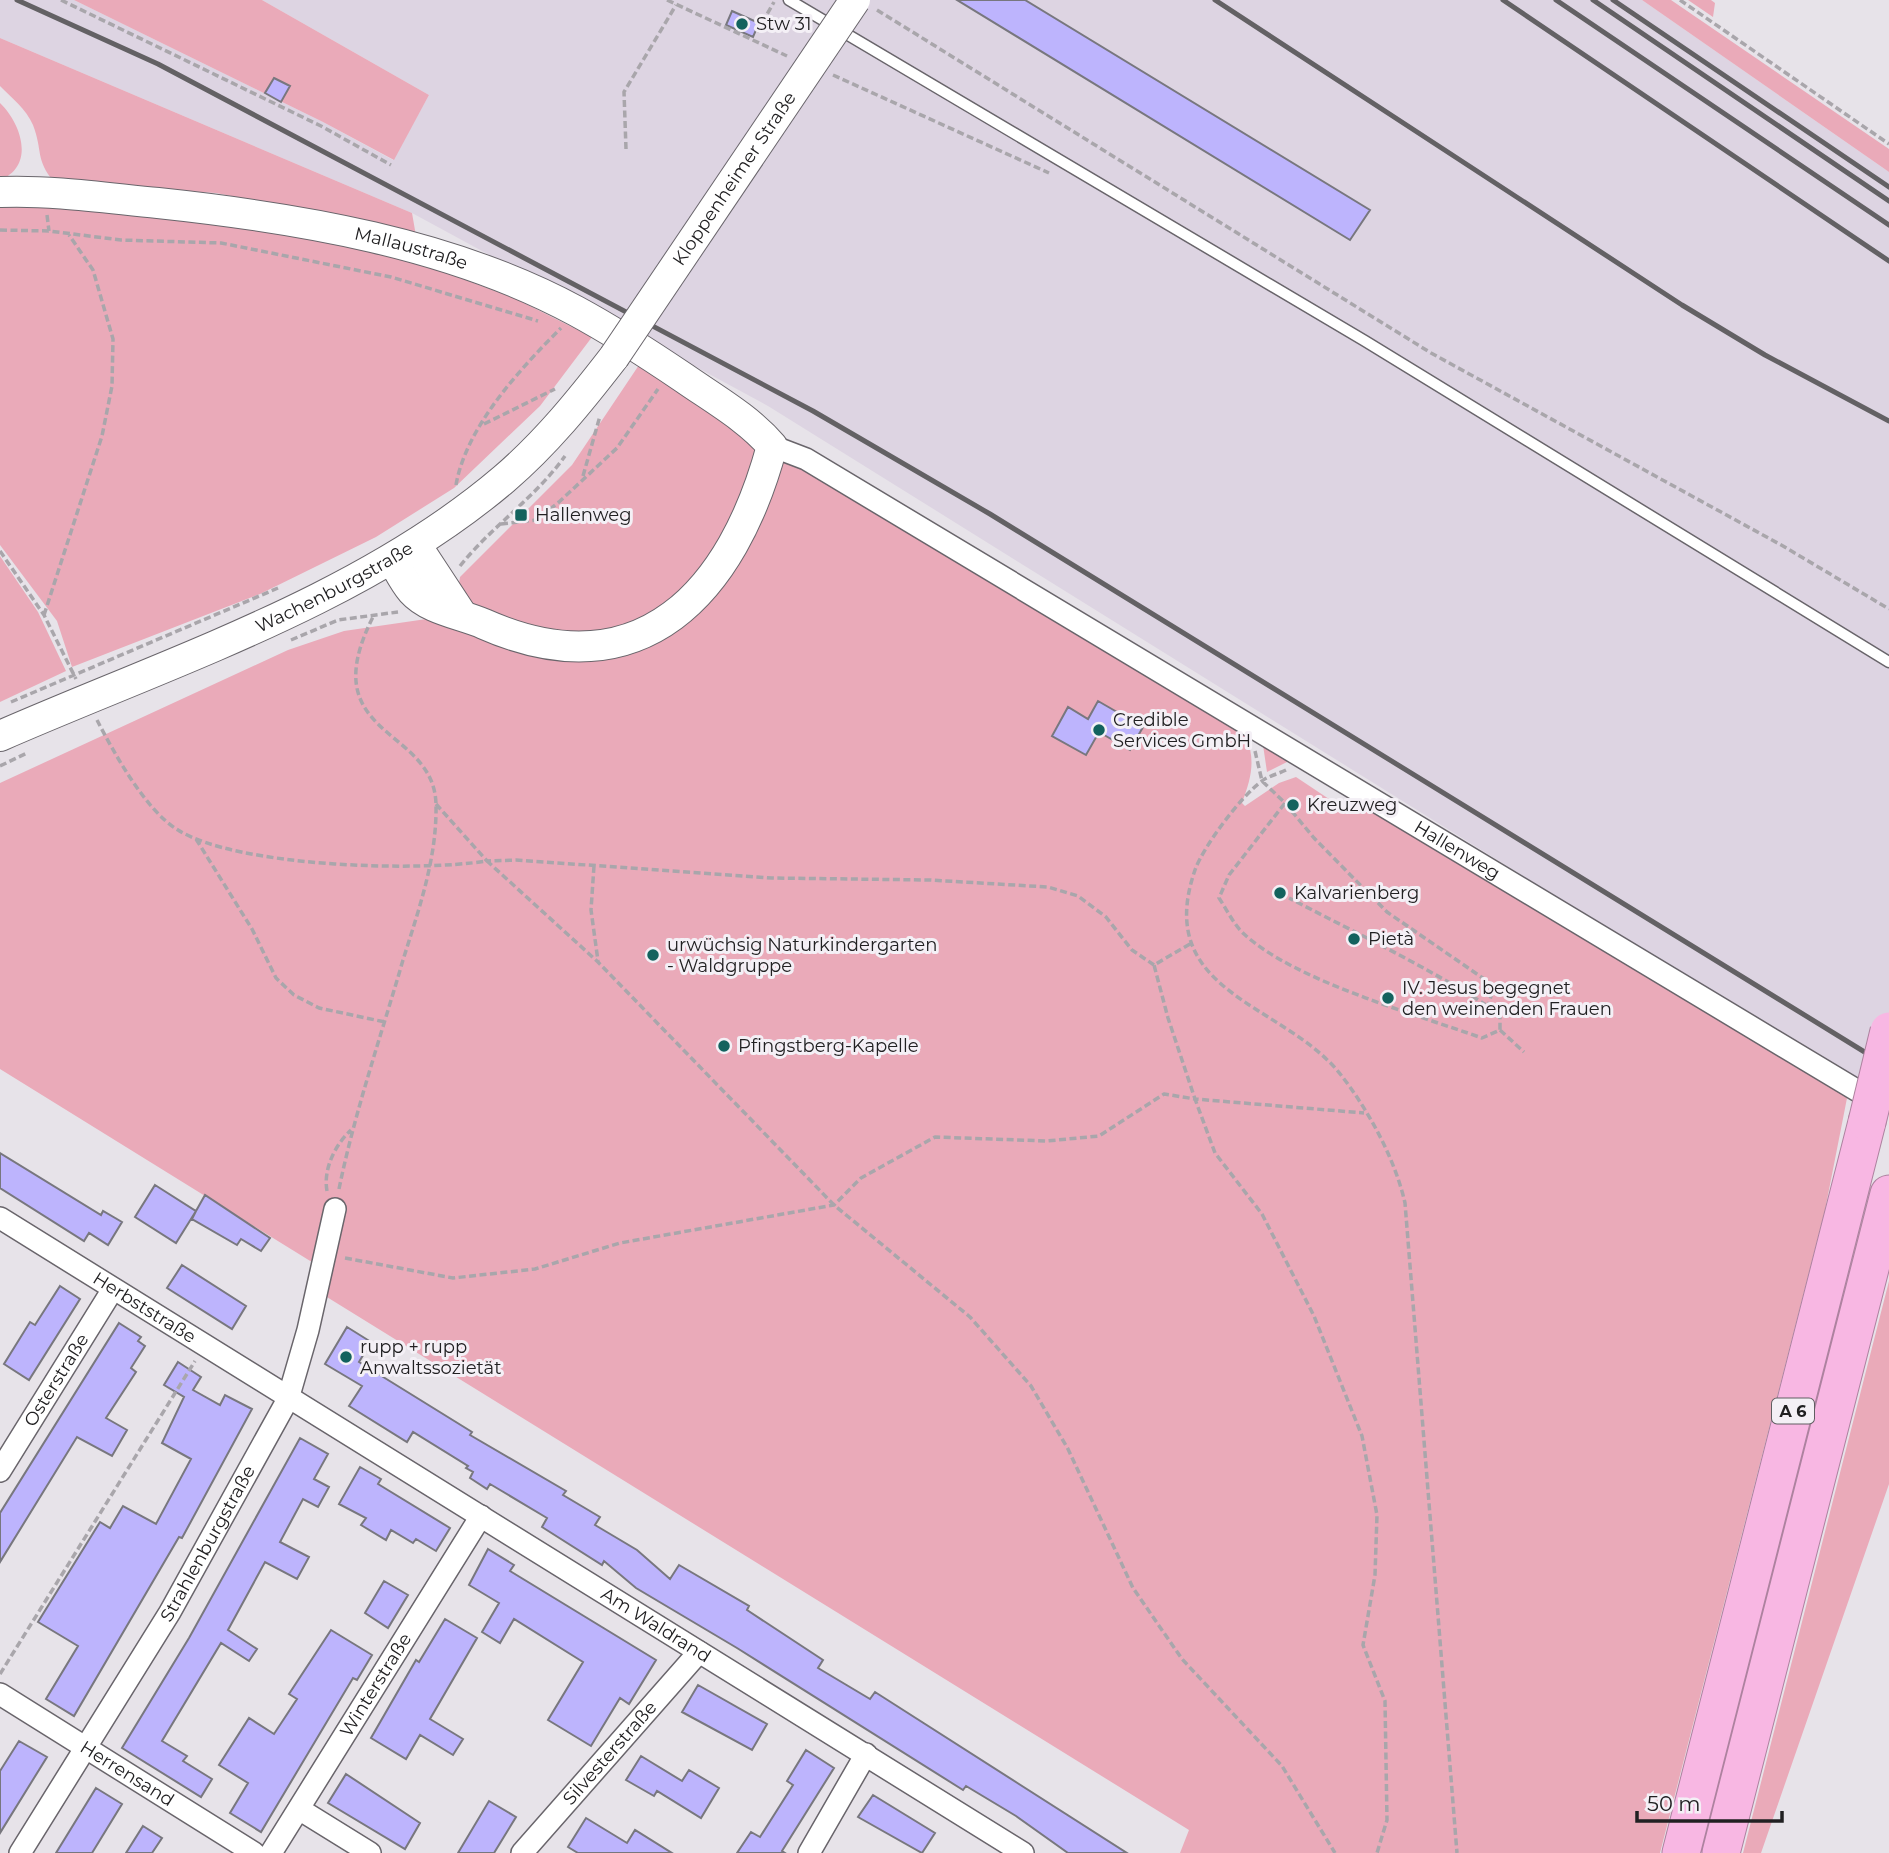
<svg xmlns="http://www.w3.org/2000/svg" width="1889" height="1853" viewBox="0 0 1889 1853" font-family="Montserrat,sans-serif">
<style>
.built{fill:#ddd4e2}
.green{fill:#eaaab9}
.building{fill:#bdb4fd;stroke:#78777e;stroke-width:2}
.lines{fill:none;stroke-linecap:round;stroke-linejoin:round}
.lane-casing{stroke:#69656b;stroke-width:13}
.street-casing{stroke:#69656b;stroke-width:24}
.secondary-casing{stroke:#69656b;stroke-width:32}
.highway-casing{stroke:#ad829f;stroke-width:39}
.path{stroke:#a9a6ab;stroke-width:3.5;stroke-dasharray:7 3.5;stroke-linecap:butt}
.lane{stroke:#fff;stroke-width:10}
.street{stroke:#fff;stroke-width:21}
.secondary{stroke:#fff;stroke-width:30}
.highway{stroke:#f8b7e3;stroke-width:37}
.rail{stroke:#636164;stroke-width:5}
.secondary-bridge-casing{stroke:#69656b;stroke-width:32;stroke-linecap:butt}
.highway-bridge-casing{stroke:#ad829f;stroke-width:39;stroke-linecap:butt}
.secondary-bridge{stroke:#fff;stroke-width:30}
.highway-bridge{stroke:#f8b7e3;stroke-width:37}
.poi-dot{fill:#13625e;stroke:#f4f0f6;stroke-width:2.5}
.labels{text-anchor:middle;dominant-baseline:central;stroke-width:6;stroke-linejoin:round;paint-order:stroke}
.shield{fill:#f4f0f6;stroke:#605e62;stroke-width:2}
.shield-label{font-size:16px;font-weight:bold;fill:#212022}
.poi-label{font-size:18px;fill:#212022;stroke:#f4f0f6;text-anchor:start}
.street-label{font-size:18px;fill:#212022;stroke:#f4f0f6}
</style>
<rect width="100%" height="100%" fill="#e7e3e9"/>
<path class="built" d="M0 0H74L323 122 393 160 429 95 262 0H1642L1889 172V1099L1568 904 768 406 412 213 0 38Z"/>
<path class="green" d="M74 0H262L429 95 394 160 323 122Z
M1642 0H1671L1889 149V172Z
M1688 0H1711L1715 3 1713 17Z
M0 38 412 213 416 236 344 218 216 193 54 182C35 159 43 151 33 125 26 109 12 98 0 86Z
M0 103C21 123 36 166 0 180Z
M0 204H84L322 238 431 267 514 298 592 337 540 406 454 488 376 537 260 594 72 667 57 621 0 545Z
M639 365 673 378 1246 736C1256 761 1251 778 1242 803L1245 806 1279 783 1296 777 1350 813 1357 799 1848 1093 1825 1210 1660 1853H1180L1189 1830 322 1294 328 1272 0 1069V783L288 650 344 631 454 615 460 577 572 465Z
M0 556 38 612 66 671 0 702Z
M1263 745 1289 761 1267 772Z
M1889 1281V1484L1761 1853H1743Z
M1841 1299 1847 1300 1735 1736 1725 1733 1836 1304Z"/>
<path class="building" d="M957 0H1025L1370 210 1350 240Z
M732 11 759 23 753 37 726 25Z
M274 78 290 86 281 102 265 93Z
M1098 701 1143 727 1130 750 1099 732 1086 755 1052 736 1068 707 1088 719Z
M0 1153 101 1215 103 1211 122 1222 108 1245 89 1233 84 1241 0 1188Z
M155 1185 196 1211 205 1195 270 1238 261 1251 241 1239 237 1245 192 1219 196 1211 176 1243 135 1217Z
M182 1265 246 1306 232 1329 167 1288Z
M60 1286 80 1299 29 1380 4 1364 30 1322 35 1325Z
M119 1323 141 1337 138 1341 145 1346 131 1368 136 1372 106 1418 127 1430 112 1456 77 1437 0 1562V1513Z
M347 1327 371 1342 359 1362 472 1432 470 1435 566 1491 563 1495 600 1517 595 1525 637 1550 670 1579 679 1565 749 1606 747 1610 823 1660 818 1668 870 1699 875 1692 1127 1853H1068L1016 1816 966 1786 963 1790 737 1648 636 1588 604 1561 602 1565 542 1527 547 1518 490 1484 487 1489 470 1478 473 1472 466 1468 468 1466 413 1432 407 1442 349 1406 362 1386 325 1364Z
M178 1362 201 1377 193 1390 220 1405 225 1395 252 1409 182 1538 179 1537 74 1716 46 1699 78 1646 38 1622 100 1522 110 1528 123 1506 156 1524 191 1459 162 1443 184 1397 164 1385Z
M300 1438 328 1454 314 1479 329 1487 318 1507 303 1499 280 1542 309 1557 297 1579 265 1562 228 1630 257 1649 249 1661 221 1643 162 1741 187 1756 183 1761 212 1779 201 1797 122 1748 189 1638Z
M360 1467 381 1479 378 1484 450 1528 436 1551 416 1539 413 1543 391 1530 386 1540 361 1525 366 1518 339 1504Z
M488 1549 514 1565 510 1571 656 1660 629 1704 620 1698 591 1746 548 1720 583 1662 514 1619 500 1643 482 1632 499 1603 469 1585Z
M384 1581 408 1595 388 1628 365 1613Z
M445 1619 477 1638 430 1719 463 1739 453 1755 420 1735 406 1759 371 1738 416 1660 419 1662Z
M331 1630 372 1655 357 1680 353 1678 261 1832 230 1813 248 1783 219 1765 249 1718 274 1734 297 1699 289 1694Z
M698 1685 767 1724 752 1750 682 1712Z
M19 1741 47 1757 0 1833V1771Z
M806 1750 834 1768 782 1851 785 1853H737L751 1832 760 1837 793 1785 787 1781Z
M641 1756 682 1781 689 1770 719 1788 701 1818 657 1791 654 1796 626 1780Z
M346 1774 420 1823 405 1849 328 1803Z
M96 1788 122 1804 92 1853H56Z
M873 1795 935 1833 922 1853 858 1817Z
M489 1801 516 1817 494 1853H458Z
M586 1818 627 1843 635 1830 672 1853H578L568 1847Z
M143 1826 162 1838 152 1853H126Z"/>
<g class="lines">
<defs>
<path id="lane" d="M789 0 1365 341 1889 662"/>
<g id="street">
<path id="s1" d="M772 446 806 459 1878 1103"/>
<path id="s2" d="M0 1218 1023 1853"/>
<path id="s3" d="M0 1471 113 1289"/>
<path id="s4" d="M0 1694 254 1853"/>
<path d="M299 1809 370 1853"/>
<path id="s5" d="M20 1853 170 1612 288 1399 308 1330 335 1209"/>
<path id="s6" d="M271 1853 481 1516"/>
<path id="s7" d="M522 1853 699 1652"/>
<path d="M809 1853 866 1754"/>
</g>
<g id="secondary">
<path id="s8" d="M0 192C53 190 106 198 158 203 299 218 450 243 576 311 613 331 650 355 684 378 714 399 748 418 772 446 733 591 642 694 484 624 461 614 429 610 412 591 404 582 398 569 392 559"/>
<path d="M416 545 462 615"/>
<path id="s9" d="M0 736C169 662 362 600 504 479 546 443 580 401 614 357"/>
</g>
<path id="highway" d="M1681 1853 1867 1122
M1721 1853 1889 1194"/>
</defs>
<use href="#lane" class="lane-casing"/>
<use href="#street" class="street-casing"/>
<use href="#secondary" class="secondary-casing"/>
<use href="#highway" class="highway-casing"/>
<path class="path" d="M61 0 321 126 391 165
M667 0 787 56
M1680 0 1889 144
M877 10 1431 353 1783 546 1889 609
M757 32 774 2
M833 75 1049 173
M626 149 624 92 676 5
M47 215 49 231
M0 230 49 231 121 240 221 243 391 277 538 321
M484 424 555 389
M583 476 600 416
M456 485C466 427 520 369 561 328
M501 524 536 520 559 502 617 448 658 389
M0 551 44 615 76 679
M460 566C492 526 535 498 565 456
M44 615 102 436 112 386 113 339 93 270 69 235
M291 640 338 620 398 612
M11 702 278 588
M97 720C114 753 146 811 178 830 237 867 417 872 487 861L598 962 834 1205 970 1317 1031 1386 1068 1449 1133 1588 1182 1659 1282 1766 1335 1853
M1255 751 1262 781 1285 803 1229 875 1219 898C1227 910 1234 925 1244 934 1295 981 1415 1014 1482 1038L1500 1030V1014C1432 969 1360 935 1289 898
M0 766 27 753
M1286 770C1278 774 1268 776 1262 781 1241 796 1203 847 1195 870 1152 994 1285 1003 1341 1075 1369 1111 1395 1159 1405 1203L1457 1853
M1285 803 1314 838 1387 912 1490 983 1492 993 1488 1006
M436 804 487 861 516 860 772 878 930 880 1048 887 1078 896 1106 917 1132 950 1154 965
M196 839 252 929 276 978 294 995 319 1008 385 1022
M594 866 591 910 598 961
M1190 944 1154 965 1168 1018 1195 1099 1364 1113
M1500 1030 1524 1052
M339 1189C355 1111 381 1036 403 960 419 909 437 858 436 805 435 725 310 739 374 615
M327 1191C323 1169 335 1145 351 1130
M345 1258 453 1278 535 1269 620 1243 834 1205 861 1178 935 1137 1047 1141 1099 1136 1164 1094 1195 1099 1215 1153 1262 1214 1314 1316 1362 1436 1377 1515 1375 1575 1363 1645 1385 1701 1387 1820 1377 1853
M0 1674 195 1361"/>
<use href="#lane" class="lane"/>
<use href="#street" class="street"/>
<use href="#secondary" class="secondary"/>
<use href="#highway" class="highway"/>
<path class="rail" d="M17 0 158 64 813 411 990 514 1889 1067
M1215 0 1682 305 1765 355 1889 421
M1503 0 1889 261
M1556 0 1889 225
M1593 0 1889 201
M1613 0 1889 187"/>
<defs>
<g id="secondary-bridge">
<path id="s10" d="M614 357 855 0"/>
</g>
<path id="highway-bridge" d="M1867 1122 1889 1031"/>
</defs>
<use href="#secondary-bridge" class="secondary-bridge-casing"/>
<use href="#highway-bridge" class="highway-bridge-casing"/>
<use href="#secondary-bridge" class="secondary-bridge"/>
<use href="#highway-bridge" class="highway-bridge"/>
</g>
<g class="poi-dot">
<circle cx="742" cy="24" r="7"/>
<rect x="514" y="508" width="14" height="14" rx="3.5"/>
<circle cx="1099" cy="730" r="7"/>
<circle cx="1293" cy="805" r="7"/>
<circle cx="1280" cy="893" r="7"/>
<circle cx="1354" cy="939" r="7"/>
<circle cx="653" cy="955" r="7"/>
<circle cx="1388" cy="998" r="7"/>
<circle cx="724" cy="1046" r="7"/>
<circle cx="346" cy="1357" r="7"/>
</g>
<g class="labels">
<rect class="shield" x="1772" y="1398.5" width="42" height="25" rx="5"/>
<g class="shield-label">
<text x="1793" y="1411">A 6</text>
</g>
<g class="poi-label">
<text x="756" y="24">Stw 31</text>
<text x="535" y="515">Hallenweg</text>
<text x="1113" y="720">Credible<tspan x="1113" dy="21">Services GmbH</tspan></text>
<text x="1307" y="805">Kreuzweg</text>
<text x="1294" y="893">Kalvarienberg</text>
<text x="1368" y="939">Pietà</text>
<text x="667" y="945">urwüchsig Naturkindergarten<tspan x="667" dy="21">- Waldgruppe</tspan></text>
<text x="1402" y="988">IV. Jesus begegnet<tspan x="1402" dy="21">den weinenden Frauen</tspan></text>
<text x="738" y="1046">Pfingstberg-Kapelle</text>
<text x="360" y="1347">rupp + rupp<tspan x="360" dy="21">Anwaltssozietät</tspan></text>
</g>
<g class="street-label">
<text stroke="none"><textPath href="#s10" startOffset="215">Kloppenheimer Straße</textPath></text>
<text stroke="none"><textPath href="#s8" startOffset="416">Mallaustraße</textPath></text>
<text stroke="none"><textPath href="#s9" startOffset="366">Wachenburgstraße</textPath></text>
<text stroke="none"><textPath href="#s1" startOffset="796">Hallenweg</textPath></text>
<text stroke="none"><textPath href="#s2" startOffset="170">Herbststraße</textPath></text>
<text stroke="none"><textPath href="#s3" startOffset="107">Osterstraße</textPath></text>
<text stroke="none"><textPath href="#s5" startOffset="362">Strahlenburgstraße</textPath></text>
<text stroke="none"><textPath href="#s2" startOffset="772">Am Waldrand</textPath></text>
<text stroke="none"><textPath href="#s6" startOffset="198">Winterstraße</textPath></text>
<text stroke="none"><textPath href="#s7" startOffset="133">Silvesterstraße</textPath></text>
<text stroke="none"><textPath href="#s4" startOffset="150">Herrensand</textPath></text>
</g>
</g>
<path d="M1637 1811v10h145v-10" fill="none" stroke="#212022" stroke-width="3.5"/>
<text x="1647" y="1811" font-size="21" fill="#212022" stroke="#f4f0f6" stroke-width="5" paint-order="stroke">50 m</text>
</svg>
